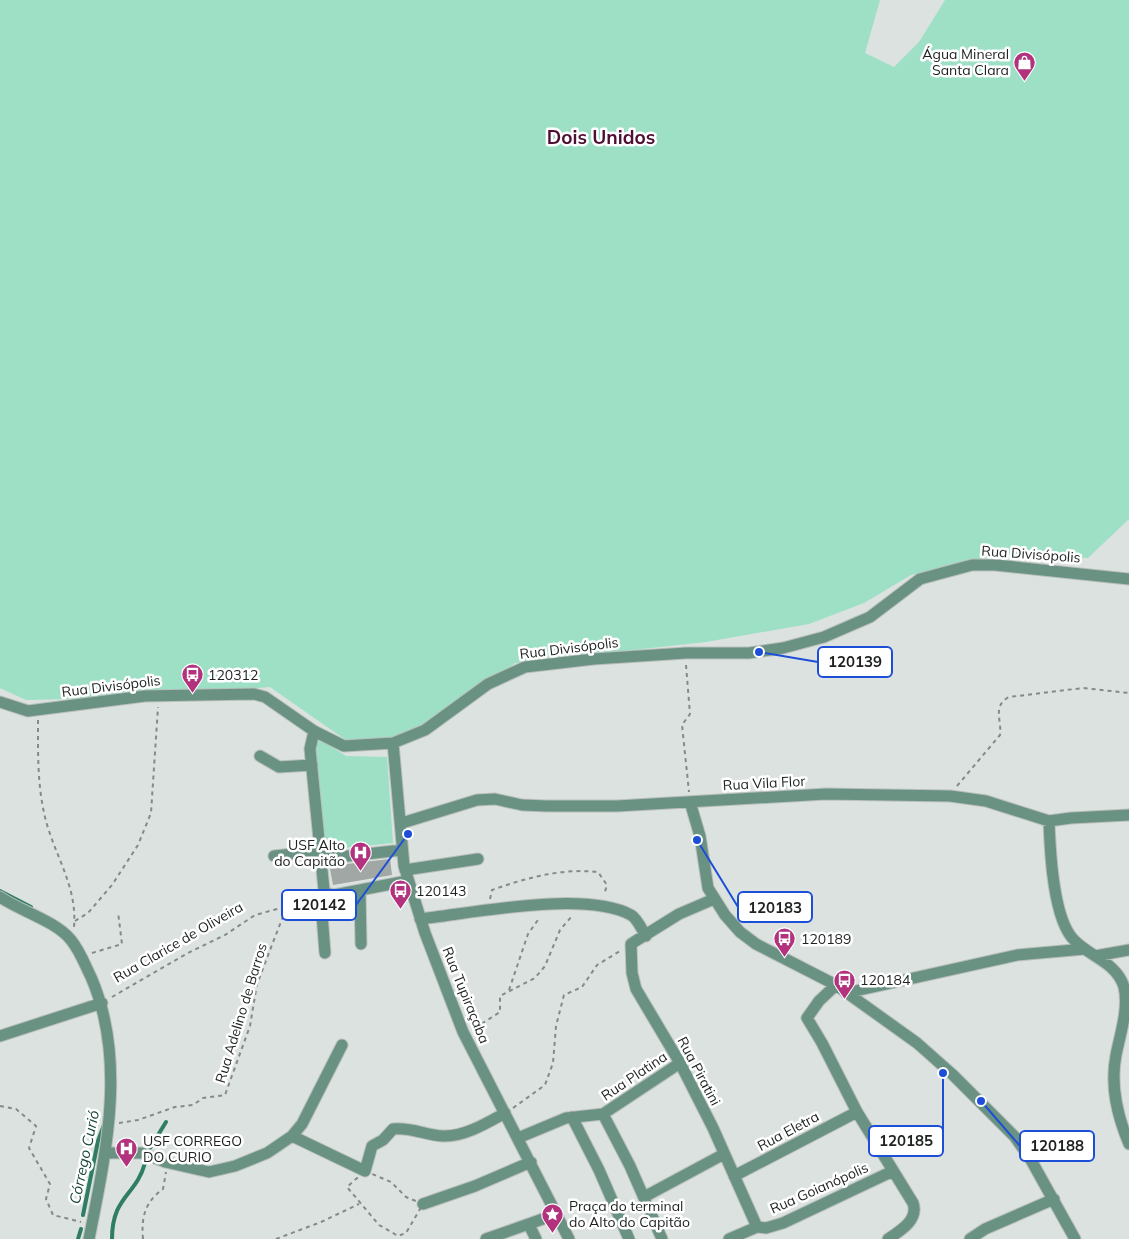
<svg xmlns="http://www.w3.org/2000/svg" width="1129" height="1239" viewBox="0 0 1129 1239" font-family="Mulish,sans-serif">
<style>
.green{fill:#9de0c6}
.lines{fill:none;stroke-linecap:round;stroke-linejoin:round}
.stream{stroke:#307d65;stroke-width:4}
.building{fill:#a0a7a4}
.minor-casing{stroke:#b9bfbd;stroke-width:13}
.path{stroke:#858a88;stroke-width:2;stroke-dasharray:4 4;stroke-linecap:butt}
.minor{stroke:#6a9282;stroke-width:11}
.labels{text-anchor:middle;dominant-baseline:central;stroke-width:5;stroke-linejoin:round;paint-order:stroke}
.poi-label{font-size:14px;fill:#1e2120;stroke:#fff;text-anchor:start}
.street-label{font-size:14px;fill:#1e2120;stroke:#fff}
.water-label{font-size:15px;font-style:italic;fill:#1a4738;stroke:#fff}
.district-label{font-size:19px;font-weight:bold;fill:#4d0f34;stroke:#fff}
.leader{fill:none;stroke:#1d4ed8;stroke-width:2}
.callout-dot{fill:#1d4ed8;stroke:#fff;stroke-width:2}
.callout{fill:#fff;stroke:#1d4ed8;stroke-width:2}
.callout-label{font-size:15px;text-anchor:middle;font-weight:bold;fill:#1e2120}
</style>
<rect width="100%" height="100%" fill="#dbe2df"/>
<path class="green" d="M0 0H880L865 53 894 67 919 42 945 0H1129V519L1088 558 1001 554 911 575 864 603 809 624 706 642 515 663 453 714 410 741 353 745 270 687 153 697 26 700 0 688Z
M319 738 346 756 387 757 393 843 325 850 315 762 316 740Z"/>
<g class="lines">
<path class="stream" d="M0 891 31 907
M150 1148 166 1122
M83 1215 98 1141 104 1125
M78 1239 81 1229
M112 1239C112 1196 136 1196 145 1163"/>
</g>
<path class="building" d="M390 859 392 875 333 885 330 869 338 867V865Z"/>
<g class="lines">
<defs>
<path id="minor" d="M0 702 28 711 145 696 254 694 265 697 314 731 344 746 393 743 425 730 488 684 525 667 594 659 686 653H749L783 648 824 637 870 617 920 579 972 565H995L1129 579
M314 731 310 749 324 890 326 893 334 895 407 881
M393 743 404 866 425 933 463 1032 569 1239
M260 756 279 767 312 765
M690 802 700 836 708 888 725 915 740 932 756 944 836 985 917 1043 952 1074 1015 1137 1031 1160 1075 1239
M1049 821C1050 851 1053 921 1075 941 1091 957 1117 963 1124 987 1129 1008 1120 1035 1116 1055 1110 1086 1117 1115 1129 1144
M402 823 477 800 495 799 522 805 547 806H617L826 794 950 796 986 801 1049 821 1071 818 1129 815
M274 856 320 851
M321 859 402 850
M405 870 478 859
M360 891 361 944
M0 897C20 911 56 921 71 940 80 951 85 965 91 977 127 1060 106 1153 89 1239
M714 899 679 914 634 942 631 944 632 973 636 989 680 1063 713 1128 757 1227
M420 919C474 913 584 890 631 915 637 918 642 930 646 936
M325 953 321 902 330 895
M1095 956 1129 950
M836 985 819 1001 807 1018 822 1043 857 1112 913 1203C919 1220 900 1231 888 1239
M846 993 1017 955 1085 949
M0 1036 102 1003
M603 1114 630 1166 662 1239
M572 1117 599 1170 629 1239
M292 1136 365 1171 372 1146 383 1140 393 1129C411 1127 425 1135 443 1136 464 1137 487 1123 505 1113
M518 1138 566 1118 603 1114 680 1063
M106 1153H142L165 1162 209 1172 235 1166 267 1153 292 1136 302 1124 342 1045
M734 1176 857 1112
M644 1197 724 1154
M423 1204 475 1186 531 1162
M529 1225 536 1239
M486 1239 557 1214
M729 1239 757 1227 766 1228 783 1223 893 1171
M970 1239 985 1229 1054 1199"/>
</defs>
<use href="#minor" class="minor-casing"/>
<path class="path" d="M686 665 690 714 682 725 689 792
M38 720C38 757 37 795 49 831 60 864 77 891 74 927
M957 786 1000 735C1002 720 992 706 1009 697L1083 688 1129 693
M490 899 492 890C526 878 561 868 598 872L607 885 604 895
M75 921 88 913 112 885 138 845 151 813 158 707
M92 953 122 944 118 912
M509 990 528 934 540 917
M112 997 188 953 225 935 255 915 310 900
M475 1028 500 1012V996L535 978 545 966 560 930 572 916
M0 1106 16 1109 36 1126 29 1148 50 1184 46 1199 53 1215 81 1222
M513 1108 545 1085 553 1063 556 1026 564 995 582 987 597 965 620 951
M119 1123 138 1120 175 1107 193 1105 203 1098 225 1095 250 1026 257 984 287 906
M365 1171 391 1182 406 1197 423 1204 406 1233 398 1236 379 1225 347 1187Z
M143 1239C141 1217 145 1202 163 1189L166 1172
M276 1239 321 1222 359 1204"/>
<use href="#minor" class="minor"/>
</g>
<defs>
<symbol id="shop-pin" viewBox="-11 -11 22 30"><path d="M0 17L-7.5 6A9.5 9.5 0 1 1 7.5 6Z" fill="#b2327e" stroke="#fff"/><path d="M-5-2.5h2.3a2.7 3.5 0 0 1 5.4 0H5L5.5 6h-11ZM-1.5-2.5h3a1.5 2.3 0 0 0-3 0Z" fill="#fff"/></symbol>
<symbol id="bus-pin" viewBox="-11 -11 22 30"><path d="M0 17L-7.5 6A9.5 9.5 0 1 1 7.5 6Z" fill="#b2327e" stroke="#fff"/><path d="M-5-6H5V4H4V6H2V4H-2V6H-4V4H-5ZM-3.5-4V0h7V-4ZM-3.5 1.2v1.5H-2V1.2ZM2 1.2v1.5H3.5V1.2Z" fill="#fff"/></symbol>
<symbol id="hospital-pin" viewBox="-11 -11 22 30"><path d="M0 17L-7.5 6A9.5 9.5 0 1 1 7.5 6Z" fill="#b2327e" stroke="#fff"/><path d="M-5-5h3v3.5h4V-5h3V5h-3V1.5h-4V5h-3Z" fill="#fff"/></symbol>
<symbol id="sight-pin" viewBox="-11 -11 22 30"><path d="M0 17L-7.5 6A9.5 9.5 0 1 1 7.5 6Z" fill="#b2327e" stroke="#fff"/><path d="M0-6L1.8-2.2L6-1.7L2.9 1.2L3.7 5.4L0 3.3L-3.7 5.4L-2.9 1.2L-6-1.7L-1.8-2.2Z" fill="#fff"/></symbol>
</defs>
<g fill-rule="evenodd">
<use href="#shop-pin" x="1012" y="50" width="25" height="34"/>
<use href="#bus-pin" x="180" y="662" width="25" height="34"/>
<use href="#hospital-pin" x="348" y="840" width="25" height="34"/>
<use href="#bus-pin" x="388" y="878" width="25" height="34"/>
<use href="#bus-pin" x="772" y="926" width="25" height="34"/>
<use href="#bus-pin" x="832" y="968" width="25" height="34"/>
<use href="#hospital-pin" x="114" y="1136" width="25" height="34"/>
<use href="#sight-pin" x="540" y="1202" width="25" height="34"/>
</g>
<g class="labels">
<g class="poi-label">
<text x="1009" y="54" text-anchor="end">Água Mineral<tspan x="1009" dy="16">Santa Clara</tspan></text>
<text x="208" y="675">120312</text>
<text x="345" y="845" text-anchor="end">USF Alto<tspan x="345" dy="16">do Capitão</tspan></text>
<text x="416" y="891">120143</text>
<text x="801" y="939">120189</text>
<text x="860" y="980">120184</text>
<text x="143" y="1141">USF CORREGO<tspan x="143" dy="16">DO CURIO</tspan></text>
<text x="569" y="1206">Praça do terminal<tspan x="569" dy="16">do Alto do Capitão</tspan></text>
</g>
<g class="street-label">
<text transform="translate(1031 554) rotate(4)">Rua Divisópolis</text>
<text transform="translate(569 648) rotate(-7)">Rua Divisópolis</text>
<text transform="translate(111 686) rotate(-7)">Rua Divisópolis</text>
<text transform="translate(764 783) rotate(-3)">Rua Vila Flor</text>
<text transform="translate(178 942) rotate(-30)">Rua Clarice de Oliveira</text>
<text transform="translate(466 995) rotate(68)">Rua Tupiraçaba</text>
<text transform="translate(241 1013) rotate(-73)">Rua Adelino de Barros</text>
<text transform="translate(699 1071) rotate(62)">Rua Piratini</text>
<text transform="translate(634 1076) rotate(-34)">Rua Platina</text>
<text transform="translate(788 1131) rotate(-28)">Rua Eletra</text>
<text transform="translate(819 1188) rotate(-24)">Rua Goianópolis</text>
</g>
<g class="water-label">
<text transform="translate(84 1157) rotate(-78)">Córrego Curió</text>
</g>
<g class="district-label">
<text x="601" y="137">Dois Unidos</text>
</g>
</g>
<path class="leader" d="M759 652L818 662M408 834L356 905M697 840L738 907M943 1073L943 1141M981 1101L1020 1146"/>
<g class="callout-dot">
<circle cx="759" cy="652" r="5"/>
<circle cx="408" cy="834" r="5"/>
<circle cx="697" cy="840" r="5"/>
<circle cx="943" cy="1073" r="5"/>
<circle cx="981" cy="1101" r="5"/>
</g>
<g class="callout">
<rect x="818" y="647" width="74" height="30" rx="5"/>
<rect x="282" y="890" width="74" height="30" rx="5"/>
<rect x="738" y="892" width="74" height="30" rx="5"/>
<rect x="869" y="1126" width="74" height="30" rx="5"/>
<rect x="1020" y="1131" width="74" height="30" rx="5"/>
</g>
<g class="callout-label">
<text x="855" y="667">120139</text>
<text x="319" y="910">120142</text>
<text x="775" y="913">120183</text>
<text x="906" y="1146">120185</text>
<text x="1057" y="1151">120188</text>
</g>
</svg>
